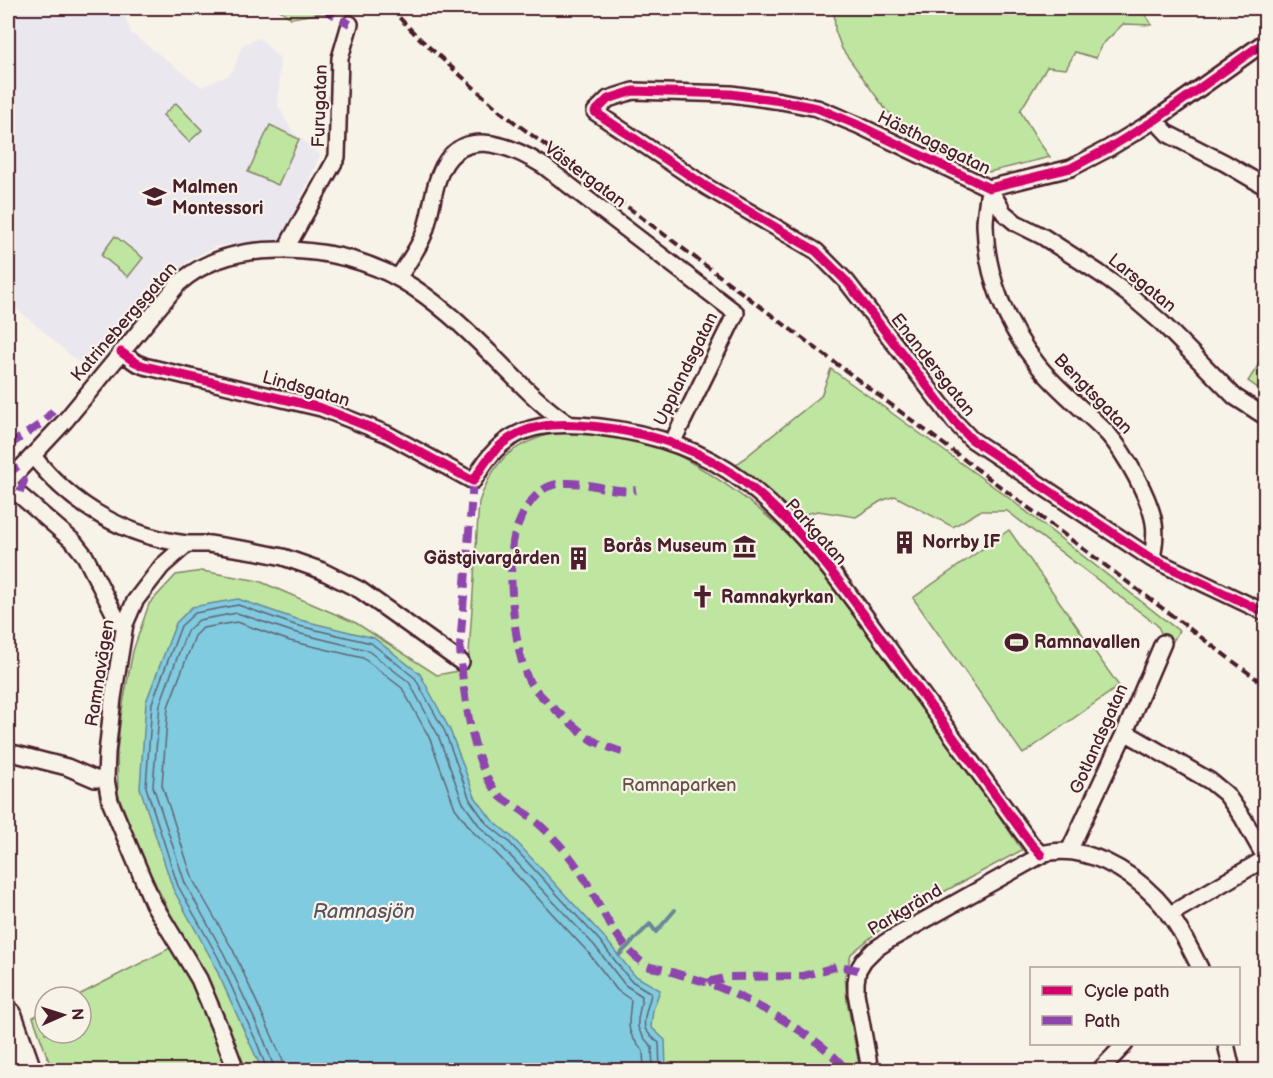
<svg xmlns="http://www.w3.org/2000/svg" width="1273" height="1078" viewBox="0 0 1273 1078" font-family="'Balsamiq Sans',sans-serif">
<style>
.built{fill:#ebe7ef}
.green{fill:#bee6a1;stroke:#848266;stroke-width:1.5}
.water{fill:#80cbe0;stroke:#6a8698;stroke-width:1.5}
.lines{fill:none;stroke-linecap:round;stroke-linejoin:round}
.shore{stroke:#606473;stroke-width:1.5}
.stream{stroke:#6a8698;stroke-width:4}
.street-casing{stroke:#4a1f2b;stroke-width:20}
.highway-casing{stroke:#4a1f2b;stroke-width:32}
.street{stroke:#f7f3e8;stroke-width:15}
.highway{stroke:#f7f3e8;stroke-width:27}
.rail{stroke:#4a1f2b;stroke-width:4;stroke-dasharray:9 4.5;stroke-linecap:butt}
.quiet{stroke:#8e44ad;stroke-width:8;stroke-dasharray:15 8;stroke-linecap:butt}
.cycleway-casing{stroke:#f7f3e8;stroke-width:13}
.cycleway{stroke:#d6006c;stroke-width:9}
.labels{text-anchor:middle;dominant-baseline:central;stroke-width:4.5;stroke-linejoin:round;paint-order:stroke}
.street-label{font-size:18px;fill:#4a1f2b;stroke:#f7f3e8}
.poi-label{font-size:18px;font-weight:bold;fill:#4a1f2b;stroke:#f7f3e8;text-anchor:start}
.park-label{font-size:18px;fill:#675148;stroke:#f7f3e8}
.water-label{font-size:20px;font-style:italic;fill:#5a5361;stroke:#f7f3e8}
</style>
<rect width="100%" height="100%" fill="#f7f3e8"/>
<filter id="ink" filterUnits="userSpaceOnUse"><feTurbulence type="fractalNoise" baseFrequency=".0167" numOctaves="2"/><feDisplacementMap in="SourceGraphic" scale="12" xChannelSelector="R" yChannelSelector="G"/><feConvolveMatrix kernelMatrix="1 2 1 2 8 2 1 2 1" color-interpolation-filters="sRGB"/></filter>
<g filter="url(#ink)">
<path class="built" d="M8 8H122L131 33 202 87 229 75 234 69 242 45 259 38 280 58 278 105 291 130 320 155 282 239 216 246 188 261 165 282 91 373 15 307 8 277Z"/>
<path class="green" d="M277 8H354L291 18Z
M834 8H1141L1152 25 1123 24 1101 46 1096 58 1075 52 1066 69 1047 67 1020 111 1039 142 1050 157 989 172 922 139 886 110 842 49 835 30Z
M176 103 202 130 189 142 163 115Z
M270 125 299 139 278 185 248 172Z
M115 236 143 258 128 277 101 255Z
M1261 361 1265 365V393L1248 381Z
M831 369 1005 495 1179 631 1169 648 1157 625 1007 511H980L953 527 895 496 881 501 856 517 818 511 796 516 761 484 736 465 821 396Z
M563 429C598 433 637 434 669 450 705 469 747 497 777 525 816 561 851 612 883 654 932 718 978 783 1022 850L893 919 851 954 845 976 847 1001 860 1070H52L33 1017 45 1011V1033H81V997H75L184 941 140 853 118 794 117 752 121 715 133 651 149 604 176 575 202 571 259 581 356 623 437 675 468 669 479 502C497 451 515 446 563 429Z
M1009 530 1119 686 1023 754 913 598Z"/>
<path class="water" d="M238 599 296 619 374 638 420 674 450 730 475 797 492 820 512 837 604 937 634 975 660 990 653 1010 651 1027 665 1040 666 1069 670 1070H262L212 960 173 889 140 788 146 702 176 623 192 607Z"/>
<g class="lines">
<path class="shore" d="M267 1070 257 1043 218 957 178 886 146 787 152 703 181 626 195 613 238 605 295 625 371 643 415 678 445 732 470 800 487 824 508 841 600 941 630 980 651 993C650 1003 642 1017 645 1028 647 1034 655 1039 659 1043L660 1070
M275 1070 264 1040 224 954 185 883 153 786 160 704 187 631 199 620 237 613 293 632 367 650 409 682 438 735 463 803 481 828 502 847 594 945 625 985 642 996C639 1024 630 1024 652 1047L653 1070
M284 1070 283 1061 272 1036 233 950 193 880 162 785 168 707 195 636 203 628 237 622 290 641 363 658 402 688 430 739 455 808 474 833 496 853 587 951 617 990 631 1000C629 1025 624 1030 643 1051L644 1070"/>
<path class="stream" d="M619 955 650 924 656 932 675 910"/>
<defs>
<path id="street" d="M1266 41 1155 120 1109 148 1071 168 989 188 858 125 817 108 781 101 731 94 633 91 608 99 595 112 707 187 816 251 847 282 954 421 971 439 1152 559 1266 613
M1155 120 1168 134 1225 163 1266 187
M989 188C988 200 985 213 985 225 986 275 1006 325 1037 364 1058 391 1085 410 1108 434 1125 453 1150 498 1154 523 1156 535 1154 547 1152 559
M989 188 1004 213 1016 223 1042 236 1099 273 1132 297 1162 323 1235 397 1266 417
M289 250 290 241 337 157 340 58 350 24
M398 278C407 264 418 249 424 234 431 215 432 194 439 176 458 124 509 144 544 166L736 313 672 443
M121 352 135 362 144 366 321 408 387 434 473 481C479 472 484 463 491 455 519 421 561 422 600 427 651 433 702 450 743 481 801 525 847 591 889 649 937 714 984 779 1031 844L1041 855
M33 456C72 506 125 536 187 544
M8 482 65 421 179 283C209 257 246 249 285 250 382 252 430 293 496 359 519 382 540 405 567 423
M8 485 74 542 85 556 118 621 125 624
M1125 732 1210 781 1226 794 1243 818 1266 859
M8 752 67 767 95 779H106
M1069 851 1125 732 1163 643
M1169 915 1266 858
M1226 1044 1232 1070
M236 1070 223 1036 199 979 153 903 110 801 106 779 107 753 113 698 125 624 135 601 162 566 187 544H209L254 551 283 557 320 570 360 590 461 662
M870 1070 856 993V982L858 970 864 960 874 950 889 940 1045 853C1085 844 1129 870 1156 898 1175 918 1188 944 1200 968
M1100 1070 1125 1044"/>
<path id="highway" d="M8 1016 27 1070"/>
</defs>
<use href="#street" class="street-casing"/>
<use href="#highway" class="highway-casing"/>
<use href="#street" class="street"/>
<use href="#highway" class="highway"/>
<path class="rail" d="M390 8 417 36 501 112 1266 686"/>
<path class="quiet" d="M322 8 350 24
M8 446 42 423 53 411
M8 460 24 481 19 494
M473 481 460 647C462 685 472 766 498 794 505 802 516 806 524 812 545 828 563 846 578 868 599 900 612 940 644 964 649 968 656 968 661 969 676 973 691 978 705 982 741 994 825 1039 846 1070
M622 752C613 749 604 746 596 742 583 736 535 693 529 681 514 653 507 568 514 537 519 519 531 493 550 486 578 476 608 494 636 490
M708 983 712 981 730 977 802 976 839 966 858 970"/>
<defs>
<path id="cycleway" d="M1266 41 1155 120 1109 148 1071 168 989 188 858 125 817 108 781 101 731 94 633 91 608 99 595 112 707 187 816 251 847 282 954 421 971 439 1152 559 1266 613
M121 352 135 362 144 366 321 408 387 434 473 481C479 472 484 463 491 455 519 421 561 422 600 427 651 433 702 450 743 481 801 525 847 591 889 649 937 714 984 779 1031 844L1041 855"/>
</defs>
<use href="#cycleway" class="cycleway-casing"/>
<use href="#cycleway" class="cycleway"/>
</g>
</g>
<defs>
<symbol id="school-bare" viewBox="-9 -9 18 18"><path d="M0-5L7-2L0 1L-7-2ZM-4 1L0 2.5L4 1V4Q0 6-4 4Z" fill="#4a1f2b" stroke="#f7f3e8" stroke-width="2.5" paint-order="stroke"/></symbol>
<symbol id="building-bare" viewBox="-9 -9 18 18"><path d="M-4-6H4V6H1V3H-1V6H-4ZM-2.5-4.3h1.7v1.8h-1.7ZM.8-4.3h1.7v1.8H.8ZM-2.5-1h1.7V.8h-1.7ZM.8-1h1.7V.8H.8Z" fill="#4a1f2b" stroke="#f7f3e8" stroke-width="2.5" paint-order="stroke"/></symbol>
<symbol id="museum-bare" viewBox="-9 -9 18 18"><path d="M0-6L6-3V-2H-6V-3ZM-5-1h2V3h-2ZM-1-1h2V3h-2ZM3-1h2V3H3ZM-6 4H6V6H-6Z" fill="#4a1f2b" stroke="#f7f3e8" stroke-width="2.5" paint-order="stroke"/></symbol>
<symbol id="church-bare" viewBox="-9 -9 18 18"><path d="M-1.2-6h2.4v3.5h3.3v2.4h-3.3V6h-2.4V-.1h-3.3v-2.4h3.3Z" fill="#4a1f2b" stroke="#f7f3e8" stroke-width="2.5" paint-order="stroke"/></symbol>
<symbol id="stadium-bare" viewBox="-9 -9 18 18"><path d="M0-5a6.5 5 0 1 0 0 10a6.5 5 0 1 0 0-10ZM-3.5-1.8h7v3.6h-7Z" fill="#4a1f2b" stroke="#f7f3e8" stroke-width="2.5" paint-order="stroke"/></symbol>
</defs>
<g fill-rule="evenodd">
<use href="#school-bare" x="138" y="180" width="33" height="33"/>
<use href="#building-bare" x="888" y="526" width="33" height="33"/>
<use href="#museum-bare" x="728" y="530" width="33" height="33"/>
<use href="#building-bare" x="562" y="542" width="33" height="33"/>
<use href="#church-bare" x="686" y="580" width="33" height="33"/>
<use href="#stadium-bare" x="1000" y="626" width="33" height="33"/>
</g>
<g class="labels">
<g class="street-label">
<text transform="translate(320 106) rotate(-88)">Furugatan</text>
<text transform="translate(934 143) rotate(26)">Hästhagsgatan</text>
<text transform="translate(585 175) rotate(37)">Västergatan</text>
<text transform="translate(1142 283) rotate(39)">Larsgatan</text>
<text transform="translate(124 322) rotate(-49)">Katrinebergsgatan</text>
<text transform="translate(933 365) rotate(52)">Enandersgatan</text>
<text transform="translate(686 369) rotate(-64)">Upplandsgatan</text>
<text transform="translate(306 389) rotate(16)">Lindsgatan</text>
<text transform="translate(1093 394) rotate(46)">Bengtsgatan</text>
<text transform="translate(816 532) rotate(48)">Parkgatan</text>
<text transform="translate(100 673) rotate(-81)">Ramnavägen</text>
<text transform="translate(1099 739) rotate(-66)">Gotlandsgatan</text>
<text transform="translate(905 910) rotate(-31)">Parkgränd</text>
</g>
<g class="poi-label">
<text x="172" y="187">Malmen<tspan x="172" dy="21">Montessori</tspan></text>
<text x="922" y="542">Norrby IF</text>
<text x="727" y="546" text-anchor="end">Borås Museum</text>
<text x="560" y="558" text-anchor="end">Gästgivargården</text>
<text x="721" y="597">Ramnakyrkan</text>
<text x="1034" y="642">Ramnavallen</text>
</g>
<g class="park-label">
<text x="679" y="785">Ramnaparken</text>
</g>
<g class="water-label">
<text x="364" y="912">Ramnasjön</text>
</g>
</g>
<rect width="1273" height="1078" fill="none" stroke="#f7f3e8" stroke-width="30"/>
<rect x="15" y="15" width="1243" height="1048" fill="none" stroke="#4a1f2b" stroke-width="2" filter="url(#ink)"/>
<rect x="1030" y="967" width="210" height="78" fill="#f7f3e8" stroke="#b29e9c" stroke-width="1.5"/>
<rect x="1042" y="986" width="30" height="9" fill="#d6006c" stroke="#b29e9c" stroke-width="1.5"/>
<text x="1084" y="997" font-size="18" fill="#4a1f2b">Cycle path</text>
<rect x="1042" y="1016" width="30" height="9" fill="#8e44ad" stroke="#b29e9c" stroke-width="1.5"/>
<text x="1084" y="1027" font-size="18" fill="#4a1f2b">Path</text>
<g transform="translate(63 1015) rotate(87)"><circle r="28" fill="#f7f3e8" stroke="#b29e9c" stroke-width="1.5"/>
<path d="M0-4.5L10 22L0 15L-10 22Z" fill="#4a1f2b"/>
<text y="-9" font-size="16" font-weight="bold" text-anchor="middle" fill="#4a1f2b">N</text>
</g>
</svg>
